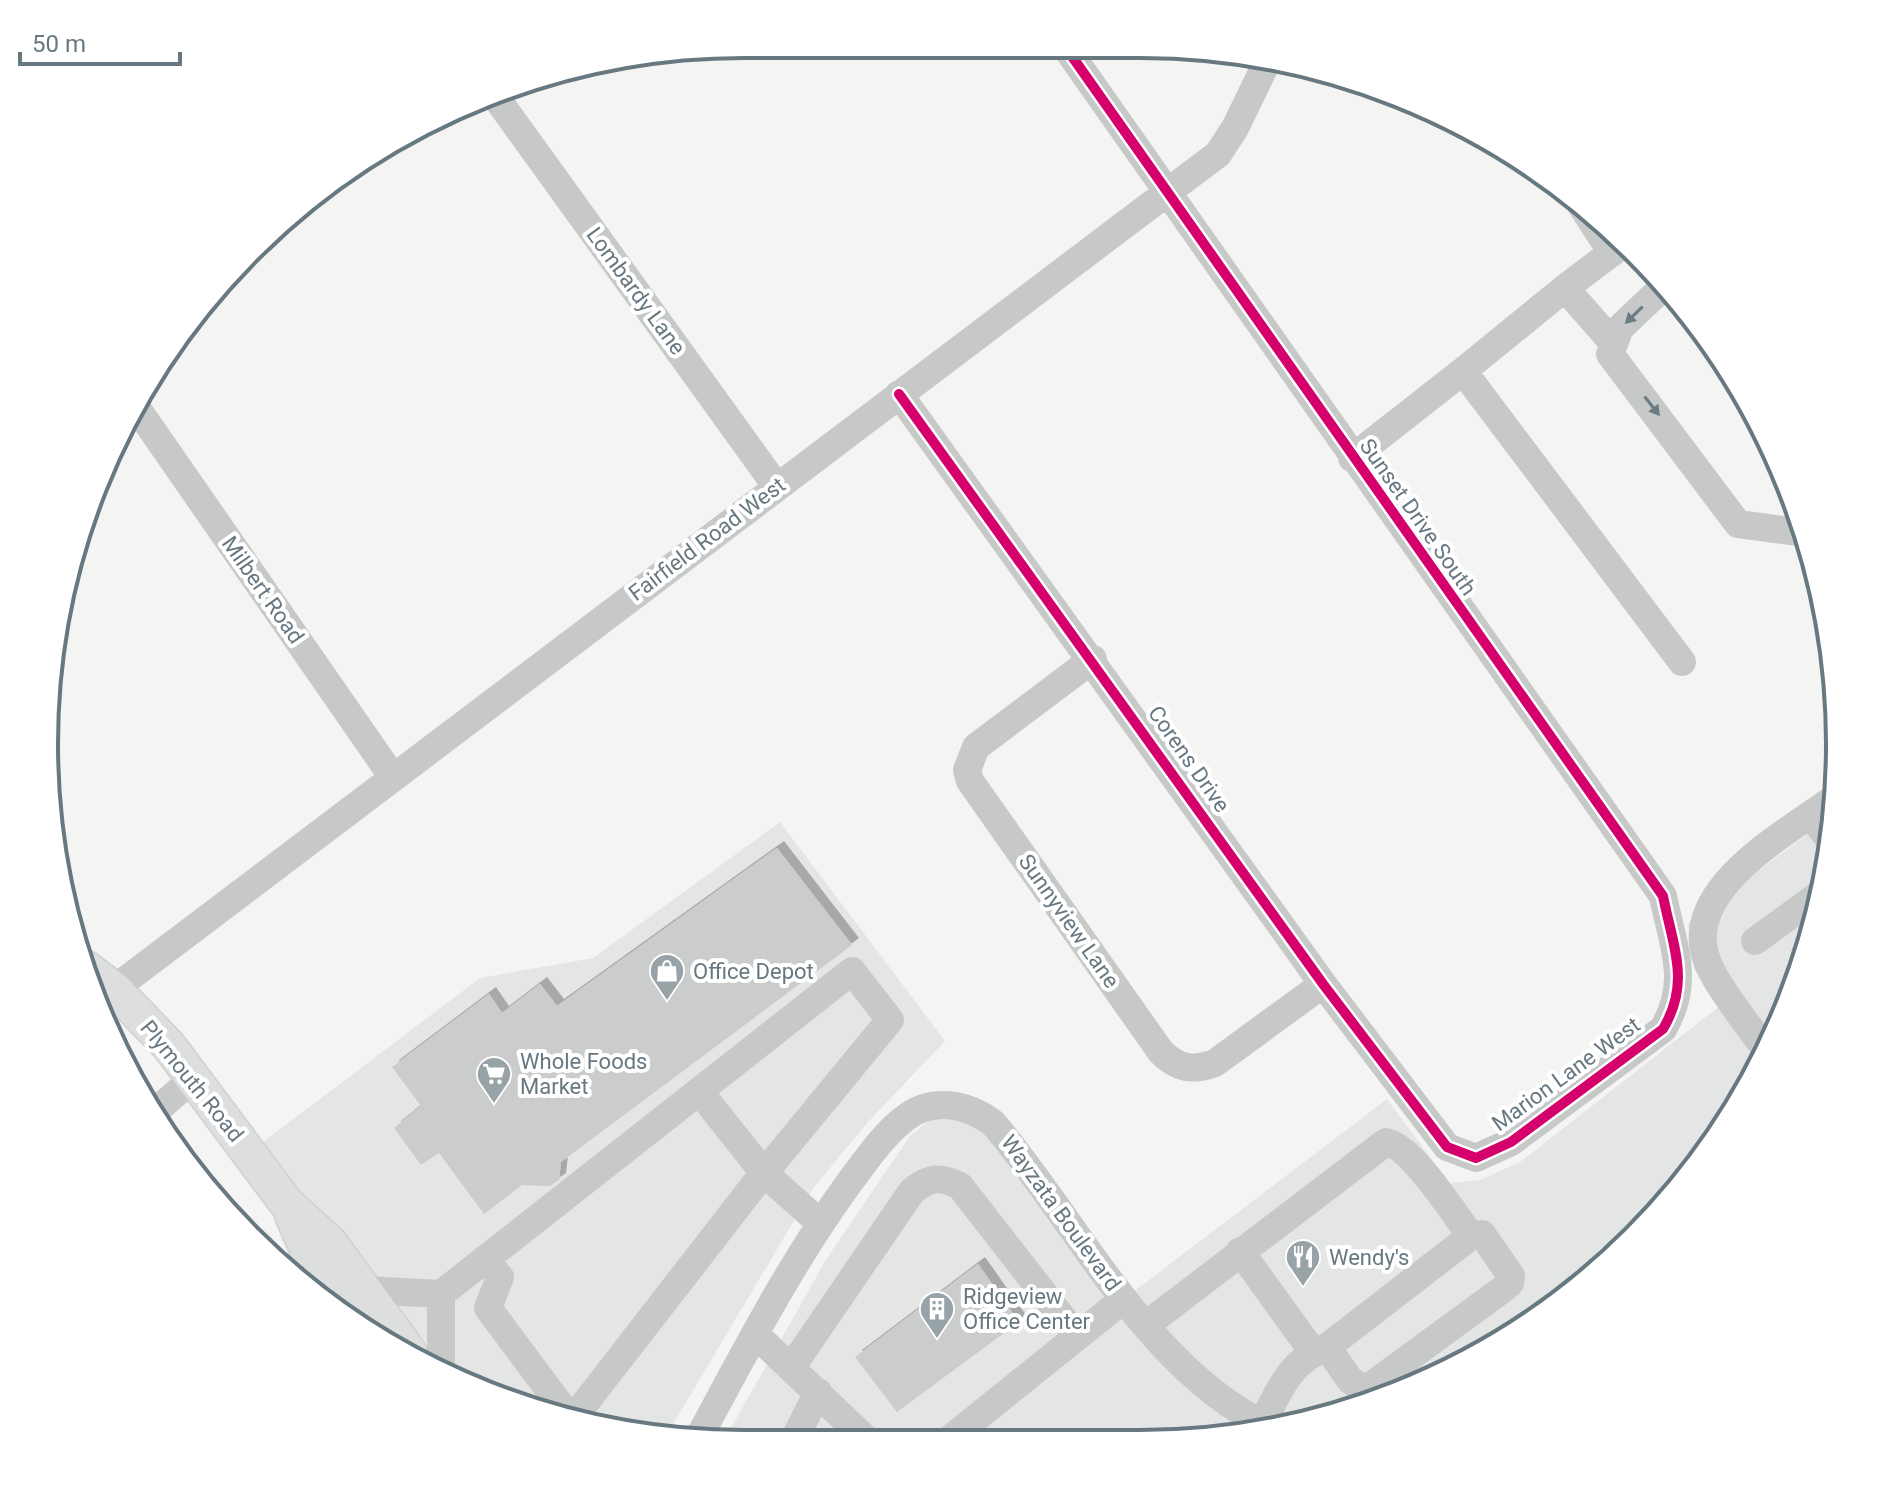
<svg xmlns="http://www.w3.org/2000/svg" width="1884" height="1488" viewBox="0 0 1884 1488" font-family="Roboto,sans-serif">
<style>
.built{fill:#e4e6e6}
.building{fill:#cbcccc;filter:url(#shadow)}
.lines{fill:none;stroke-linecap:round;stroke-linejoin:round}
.major-casing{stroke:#cfd0d0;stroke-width:37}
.minor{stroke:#c7c9c9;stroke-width:28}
.major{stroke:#dddede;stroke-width:34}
.cycleway-casing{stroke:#fff;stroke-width:15}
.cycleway{stroke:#d6006c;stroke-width:10}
.oneway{fill:#6c7c84}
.labels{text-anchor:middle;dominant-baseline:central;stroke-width:8;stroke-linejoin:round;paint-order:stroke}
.street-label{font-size:22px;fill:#677880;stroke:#fff}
.poi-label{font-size:22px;fill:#677880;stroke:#fff;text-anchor:start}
.rim{fill:none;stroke:#677880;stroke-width:4}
</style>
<defs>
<filter id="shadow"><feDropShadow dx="7" dy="-7" stdDeviation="0" flood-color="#0004"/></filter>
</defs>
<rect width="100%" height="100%" fill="#f4f4f3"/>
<path class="built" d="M1834 814 1816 926 1771 1044 1687 925Z
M780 822 945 1041 868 1122 814 1187 666 1436 608 1431 476 1391 466 1385 339 1247 263 1142 480 978 593 958Z
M1730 998 1768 1053 1695 1170 1601 1271 1490 1350 1322 1420 1186 1442H723L827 1258 910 1136 933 1117 961 1106 1124 1299 1387 1099 1449 1183 1480 1180 1520 1162Z"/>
<path class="building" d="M777 848 852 945 561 1162 559 1180 550 1186 522 1185 484 1214 439 1153 421 1165 394 1128 421 1106 392 1067 489 994 502 1013 540 984 557 1006Z
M978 1264 1019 1322 897 1412 855 1357Z"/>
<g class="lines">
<defs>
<path id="major" d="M86 968 114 989 169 1046 287 1204 330 1243 410 1353
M292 1215 316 1270 348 1317"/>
</defs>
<use href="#major" class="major-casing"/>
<path class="minor" d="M495 96 777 487
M1579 202 1612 253
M1565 288 1623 244
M1660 290 1620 328 1610 354 1738 524 1806 533
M1614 344 1565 288 1463 371 1682 662
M899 394 1323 984 1447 1147 1476 1158 1511 1142 1663 1029C1691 982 1673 947 1663 896L1064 45
M134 404 392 776
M1352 458 1463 371
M1093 659 976 747 967 770 970 781 1161 1052C1178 1069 1193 1071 1215 1063L1323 984
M1811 816 1830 840
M1755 941 1821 893
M114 989 1218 154 1235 128 1267 62
M1768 1053C1750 1027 1727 1000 1712 972 1669 893 1787 834 1838 795
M699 1091 764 1173 820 1223
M152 1114 195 1077
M1240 1251 1313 1352
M365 1290 441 1294V1371
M441 1294 852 971 890 1020 755 1184 579 1411 564 1410 488 1308 500 1277 485 1259
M1146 1325 1386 1142C1412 1146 1454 1214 1471 1236
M755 1334 871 1444
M791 1368 912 1191C930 1177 940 1176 960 1186L1076 1335
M1262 1424C1279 1391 1289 1361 1327 1347L1471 1236 1482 1234 1511 1276 1510 1283 1503 1289 1365 1390 1350 1380 1327 1347
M698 1439C745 1352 790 1264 849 1183 865 1162 883 1135 904 1119 932 1096 967 1104 993 1123 1076 1220 1151 1375 1272 1428
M945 1443 1124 1299
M792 1444 818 1392"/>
<use href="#major" class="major"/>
<defs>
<path id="cycleway" d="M899 394 1323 984 1447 1147 1476 1158 1511 1142 1663 1029C1691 982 1673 947 1663 896L1064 45"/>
</defs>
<use href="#cycleway" class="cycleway-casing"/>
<use href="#cycleway" class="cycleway"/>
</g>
<defs><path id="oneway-solid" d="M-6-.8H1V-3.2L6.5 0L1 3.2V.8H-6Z" transform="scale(2)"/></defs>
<g class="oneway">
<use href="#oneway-solid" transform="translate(1634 315) rotate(136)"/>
<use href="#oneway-solid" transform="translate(1652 406) rotate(52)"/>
</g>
<defs>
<symbol id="shop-pin" viewBox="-11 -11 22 30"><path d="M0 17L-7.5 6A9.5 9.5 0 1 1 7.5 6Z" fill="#98a3a8" stroke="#fff"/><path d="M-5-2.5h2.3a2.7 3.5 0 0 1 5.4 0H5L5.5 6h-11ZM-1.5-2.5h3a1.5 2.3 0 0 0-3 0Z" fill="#fff"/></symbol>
<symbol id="supermarket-pin" viewBox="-11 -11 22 30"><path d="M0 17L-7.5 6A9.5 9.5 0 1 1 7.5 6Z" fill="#98a3a8" stroke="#fff"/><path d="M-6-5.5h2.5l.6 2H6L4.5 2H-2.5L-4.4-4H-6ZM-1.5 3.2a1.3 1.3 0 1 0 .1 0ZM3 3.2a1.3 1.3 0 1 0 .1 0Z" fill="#fff"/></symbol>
<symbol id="restaurant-pin" viewBox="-11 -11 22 30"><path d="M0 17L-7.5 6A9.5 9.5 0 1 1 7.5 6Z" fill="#98a3a8" stroke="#fff"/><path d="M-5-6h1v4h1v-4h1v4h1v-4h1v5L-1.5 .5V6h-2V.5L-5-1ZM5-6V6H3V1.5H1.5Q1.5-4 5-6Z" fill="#fff"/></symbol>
<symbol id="building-pin" viewBox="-11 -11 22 30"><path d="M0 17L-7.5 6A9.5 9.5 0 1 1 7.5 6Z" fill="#98a3a8" stroke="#fff"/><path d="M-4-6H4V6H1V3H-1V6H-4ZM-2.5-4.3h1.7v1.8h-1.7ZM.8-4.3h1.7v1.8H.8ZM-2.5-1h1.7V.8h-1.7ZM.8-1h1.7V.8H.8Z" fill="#fff"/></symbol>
</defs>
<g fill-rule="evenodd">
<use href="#shop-pin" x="647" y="951" width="40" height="54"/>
<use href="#supermarket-pin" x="474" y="1054" width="40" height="54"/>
<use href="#restaurant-pin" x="1283" y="1237" width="40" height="54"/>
<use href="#building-pin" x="917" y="1289" width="40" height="54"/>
</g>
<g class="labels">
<g class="street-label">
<text transform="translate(636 291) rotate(54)">Lombardy Lane</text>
<text transform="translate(1418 517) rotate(55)">Sunset Drive South</text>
<text transform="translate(707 539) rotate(-37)">Fairfield Road West</text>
<text transform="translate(263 590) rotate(55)">Milbert Road</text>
<text transform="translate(1189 759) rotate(55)">Corens Drive</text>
<text transform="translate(1069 921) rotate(55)">Sunnyview Lane</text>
<text transform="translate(1566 1074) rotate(-36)">Marion Lane West</text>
<text transform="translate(192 1081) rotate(51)">Plymouth Road</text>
<text transform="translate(1061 1213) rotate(54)">Wayzata Boulevard</text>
</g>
<g class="poi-label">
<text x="693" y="971">Office Depot</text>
<text x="520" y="1061">Whole Foods<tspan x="520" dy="25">Market</tspan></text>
<text x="1329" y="1257">Wendy's</text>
<text x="963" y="1296">Ridgeview<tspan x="963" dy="25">Office Center</tspan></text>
</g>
</g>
<path d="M0 0H1884V1488H0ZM744 58H1140A686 686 0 0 1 1826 744V744A686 686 0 0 1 1140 1430H744A686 686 0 0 1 58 744V744A686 686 0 0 1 744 58Z" fill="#fff" fill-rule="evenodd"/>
<path class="rim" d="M744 58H1140A686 686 0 0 1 1826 744V744A686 686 0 0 1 1140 1430H744A686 686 0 0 1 58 744V744A686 686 0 0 1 744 58Z"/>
<path d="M20 52v12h160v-12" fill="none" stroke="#677880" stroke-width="4"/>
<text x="32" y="52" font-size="24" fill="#677880" stroke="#ffffff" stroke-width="6" paint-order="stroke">50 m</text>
</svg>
